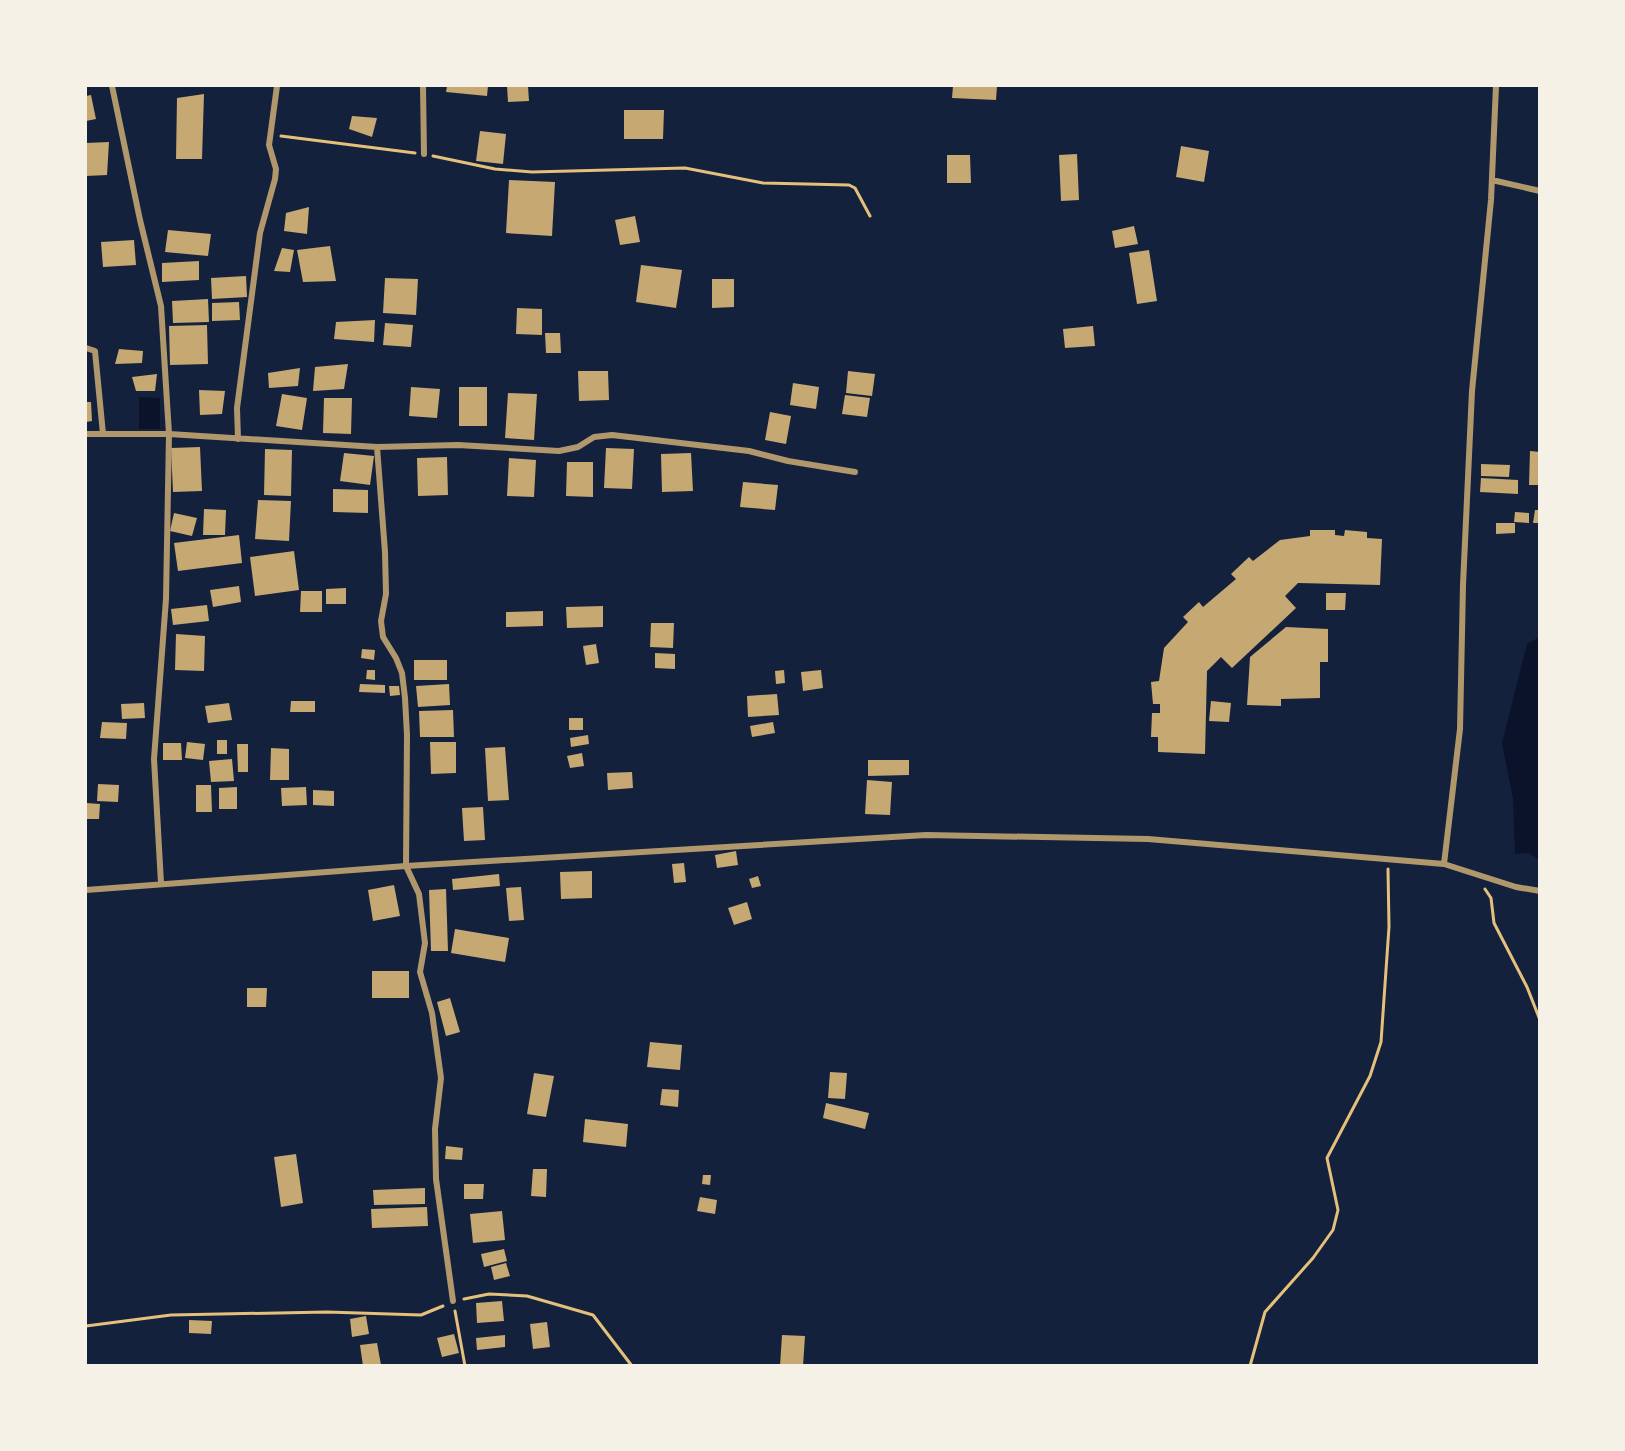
<svg xmlns="http://www.w3.org/2000/svg" width="1625" height="1451" viewBox="0 0 1625 1451" font-family="Merriweather,serif">
<style>
.water{fill:#0b132b}
.building{fill:#c6a872}
.lines{fill:none;stroke-linecap:round;stroke-linejoin:round}
.path{stroke:#e5c07b;stroke-width:3}
.minor{stroke:#b1986c;stroke-width:6}
</style>
<rect width="100%" height="100%" fill="#14213d"/>
<path class="water" d="M139 397 160 398V429H139Z
M1539 637 1540 859H1537L1529 853 1515 854 1513 799 1502 743 1527 644Z"/>
<path class="building" d="M447 86H488L487 96 446 92Z
M507 86H528L529 101 508 102Z
M953 86H997L996 100 952 98Z
M204 94 202 159H176L177 98Z
M91 95 96 119 86 121V96Z
M624 110H664L663 139H624Z
M352 116 377 118 372 137 349 129Z
M480 131 506 134 503 164 476 161Z
M109 142 107 175 86 176V143Z
M1181 146 1209 151 1204 182 1176 177Z
M1077 154 1079 200 1061 201 1059 155Z
M947 155H970L971 183H947Z
M509 180 555 182 552 236 506 233Z
M309 207 307 234 284 231 286 213Z
M635 216 640 242 620 245 615 220Z
M1134 226 1138 244 1115 248 1112 231Z
M168 230 211 234 208 256 165 252Z
M134 240 136 265 103 267 101 242Z
M330 246 336 281 303 282 297 250Z
M282 248 294 250 290 272 274 271Z
M1149 250 1157 301 1137 304 1129 253Z
M199 261V280L162 282V263Z
M641 265 682 270 676 308 636 302Z
M246 276 247 297 212 299 211 278Z
M385 278 418 279 416 315 383 313Z
M712 279H734V307L712 308Z
M208 299 209 322 173 323 172 301Z
M239 302 240 320 212 321V303Z
M517 308 542 309V335L516 334Z
M375 320 374 342 334 339 336 322Z
M385 323 413 325 411 347 383 345Z
M207 325 208 364 170 365 169 326Z
M1093 326 1095 346 1065 348 1063 329Z
M545 333H560L561 353H546Z
M119 349 143 351 142 363 115 364Z
M348 364 344 389 313 391 315 367Z
M300 368 298 386 269 388 268 373Z
M578 371H608L609 400 579 401Z
M848 371 875 374 872 396 846 393Z
M157 374 155 391H136L132 377Z
M793 383 819 387 816 409 790 405Z
M411 387 440 389 437 418 409 416Z
M459 387H487V426H459Z
M199 390 225 391 222 414 200 415Z
M508 393 537 394 534 440 505 438Z
M282 394 307 398 302 430 276 426Z
M845 395 870 398 867 417 842 414Z
M324 398H352L351 434 323 433Z
M86 402H91L92 421 86 422Z
M770 412 791 416 786 444 765 440Z
M200 447 202 491 173 492 171 448Z
M606 448 634 449 632 489 604 488Z
M265 449 292 450 291 496 264 495Z
M1530 451 1540 452V485H1529Z
M344 453 374 456 370 485 340 481Z
M691 453 693 491 662 492 661 454Z
M447 457 448 495 418 496 417 458Z
M509 458 536 460 534 497 507 496Z
M567 462H593V497L566 496Z
M1481 464 1510 465 1509 477 1481 476Z
M1481 478 1518 480V494L1480 492Z
M743 482 778 485 775 510 740 507Z
M333 489 368 490V513L333 512Z
M258 500 291 501 289 541 255 539Z
M204 509 226 510 225 535H203Z
M1535 510H1540V523H1533Z
M1515 512 1529 513V523L1514 522Z
M174 513 197 518 192 536 170 531Z
M1496 523H1515V533L1496 534Z
M1310 530H1335V535L1344 536 1345 530 1367 532V538L1382 539 1380 585 1298 583 1285 596 1296 608 1232 668 1221 657 1207 671 1205 754 1158 752V737H1151L1152 713H1160V704H1153L1151 682 1159 681 1164 648 1188 622 1183 617 1199 602 1203 607 1236 579 1231 574 1249 557 1253 561 1280 540 1310 536Z
M239 535 242 563 178 571 174 543Z
M294 551 299 590 255 596 250 557Z
M239 586 241 602 213 607 210 590Z
M346 588V604H326V589Z
M301 591H322V612H300Z
M1326 593H1346L1345 610H1326Z
M207 605 209 621 173 625 171 609Z
M603 606V627L567 628 566 607Z
M543 611V626L506 627V612Z
M651 623H674L673 648 650 647Z
M1286 627 1328 629V662H1320V698L1281 699V706L1247 705 1250 657Z
M176 634 205 636 204 671 175 670Z
M596 644 599 663 586 665 583 646Z
M362 649 375 650 374 660 361 658Z
M655 653 675 654V669L655 668Z
M414 660H447V680H414Z
M367 670H375V680L366 679Z
M784 670 785 683 776 684 775 671Z
M821 670 823 688 803 691 801 672Z
M360 684 385 685V693L359 692Z
M449 684 450 705 418 707 416 686Z
M389 686H399L400 695 390 696Z
M777 694 779 715 748 717 747 696Z
M291 701H315V712H290Z
M1211 701 1231 703 1229 722 1209 721Z
M144 703 145 718 122 719 121 704Z
M229 703 232 720 208 723 205 706Z
M453 710 454 737H420L419 711Z
M569 718H583V730H569Z
M102 722 127 723 126 739 100 738Z
M773 722 775 733 752 737 750 726Z
M588 735 589 744 571 747 570 738Z
M217 740H227V754H217Z
M187 742 205 744 203 760 185 758Z
M430 742H456V773L431 774Z
M163 743H181L182 760H163Z
M237 744H248V772H238Z
M505 747 509 800 488 801 485 748Z
M271 748 289 749V780H270Z
M582 753 584 766 570 768 567 756Z
M232 759 234 781 211 782 209 761Z
M868 760H909V775L868 776Z
M632 772 633 788 608 790 607 773Z
M867 780 892 782 890 815 865 814Z
M98 784 119 785 118 802 97 801Z
M196 785H211L212 812H196Z
M237 787V809H219V788Z
M306 787 307 805 282 806 281 788Z
M313 790 334 791V806L313 805Z
M86 803 100 804 99 819H86Z
M483 807 485 840 464 841 462 808Z
M736 851 738 865 717 868 715 855Z
M684 863 686 882 674 883 672 864Z
M592 871V898L561 899 560 872Z
M499 874 500 886 453 890 452 879Z
M758 876 761 886 752 888 749 879Z
M394 885 400 916 373 921 368 890Z
M521 887 524 920 509 921 506 888Z
M446 889 448 951H431L429 890Z
M747 902 752 919 734 925 728 908Z
M455 929 509 938 505 962 451 953Z
M372 971H409V998H372Z
M247 988H267L266 1007H247Z
M450 998 460 1032 446 1036 437 1002Z
M650 1042 682 1045 680 1070 647 1067Z
M830 1072 847 1073 845 1099 828 1098Z
M534 1073 554 1076 546 1117 527 1114Z
M662 1089 679 1090 678 1107 660 1105Z
M826 1103 869 1113 865 1129 823 1118Z
M585 1119 628 1124 626 1147 583 1142Z
M446 1146 463 1148 462 1160 445 1159Z
M296 1154 303 1203 281 1207 274 1157Z
M533 1169H547L546 1197 531 1196Z
M703 1175H711L710 1185 702 1184Z
M464 1184H484L483 1199H464Z
M425 1188V1204L374 1205 373 1190Z
M700 1197 717 1200 715 1214 697 1211Z
M427 1207 428 1226 372 1228 371 1209Z
M502 1211 505 1240 473 1243 470 1214Z
M504 1249 507 1261 484 1267 481 1254Z
M506 1263 510 1276 494 1280 491 1267Z
M502 1301 504 1321 477 1323 476 1303Z
M366 1316 369 1334 352 1337 350 1319Z
M189 1320 212 1321 211 1334 189 1333Z
M547 1322 550 1347 533 1349 530 1324Z
M454 1334 459 1353 442 1357 437 1338Z
M505 1335V1347L477 1350 476 1338Z
M782 1335 805 1336 803 1366H780Z
M377 1343 381 1365 363 1366 360 1345Z"/>
<g class="lines">
<path class="path" d="M281 136 415 153
M433 156 495 169 532 172 685 168 763 183 849 185 855 188 870 216
M1485 889 1491 898 1494 923 1527 987 1540 1020
M464 1299 489 1294 527 1296 593 1315 632 1366
M455 1311 465 1366
M86 1326 171 1315 327 1312 421 1315 443 1306
M1250 1366 1265 1312 1313 1258 1333 1230 1338 1210 1327 1158 1370 1076 1381 1042 1389 927 1388 869"/>
<path class="minor" d="M423 86 424 154
M1492 180 1540 191
M86 348 95 351 103 434
M86 434H169L161 306 140 220 112 86
M238 439 237 408 260 233 275 179 276 169 269 145 277 86
M377 447 385 552 386 594 381 621 383 637 396 658 402 673 405 698 407 735 406 866 419 894 425 943 420 972 432 1013 441 1078 435 1129 436 1179 453 1301
M1444 864 1516 887 1540 891
M161 883 154 759 166 599 169 434 377 447 458 445 559 451 578 447 594 437 612 435 749 451 788 461 855 472
M86 890 406 866 926 835 1148 839 1444 864 1460 729 1463 585 1472 391 1491 200 1496 86"/>
</g>
<rect width="1625" height="1451" fill="none" stroke="#f6f1e7" stroke-width="174"/>
</svg>
